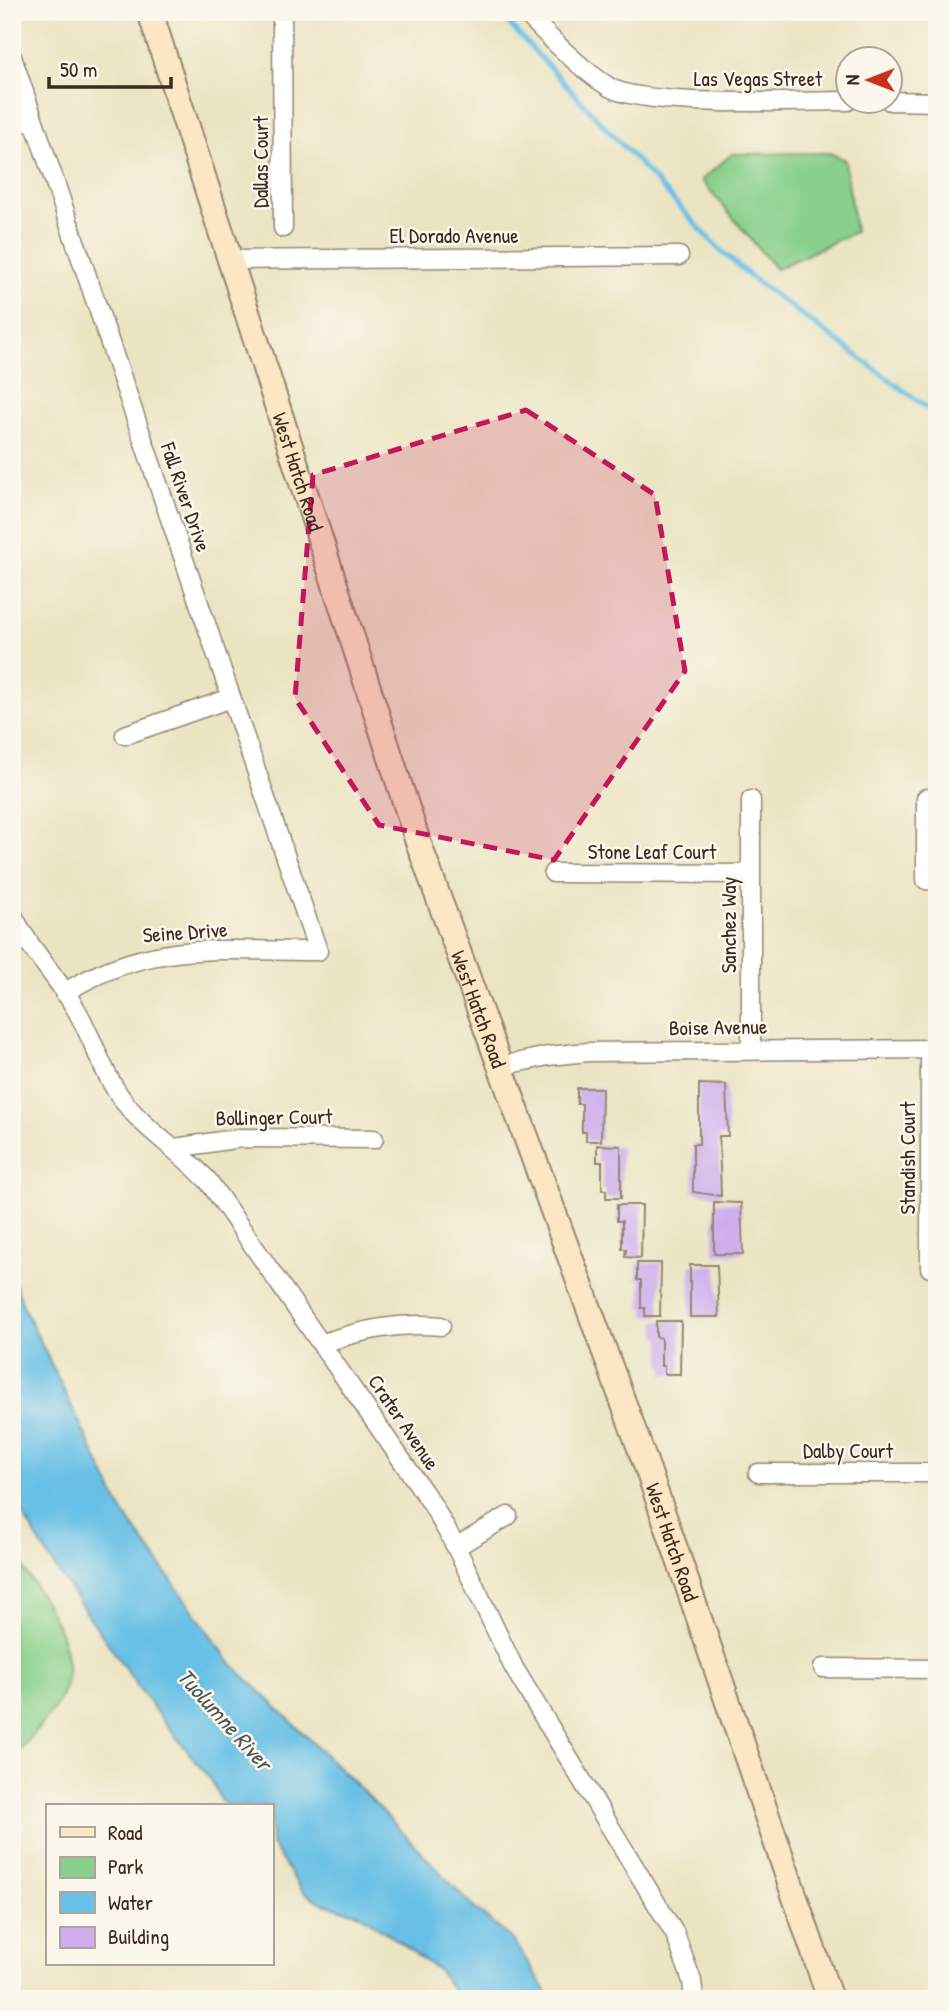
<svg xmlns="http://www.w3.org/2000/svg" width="949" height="2011" viewBox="0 0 949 2011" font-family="'Patrick Hand',sans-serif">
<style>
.green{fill:#88d08b;stroke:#627d54;stroke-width:2}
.water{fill:#68c0e6;stroke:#527582;stroke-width:2}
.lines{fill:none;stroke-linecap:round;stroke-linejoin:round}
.stream{stroke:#68c0e6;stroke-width:5}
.building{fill:#cfaded}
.street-casing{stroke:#938770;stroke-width:21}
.secondary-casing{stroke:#938770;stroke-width:28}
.street{stroke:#fff;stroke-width:18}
.secondary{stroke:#fce6c4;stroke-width:24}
.marked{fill:#c2185b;fill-opacity:0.2;stroke:#c2185b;stroke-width:5;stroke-dasharray:14 9;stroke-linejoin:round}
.labels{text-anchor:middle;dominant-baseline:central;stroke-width:5;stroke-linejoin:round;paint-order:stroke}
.street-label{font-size:21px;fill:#3b2a1e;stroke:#fbf7ec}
.water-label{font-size:23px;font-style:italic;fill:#48575a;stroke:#fbf7ec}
</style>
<rect width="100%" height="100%" fill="#fbf7ec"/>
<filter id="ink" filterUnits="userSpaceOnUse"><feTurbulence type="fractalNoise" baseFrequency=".0143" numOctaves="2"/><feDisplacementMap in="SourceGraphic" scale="14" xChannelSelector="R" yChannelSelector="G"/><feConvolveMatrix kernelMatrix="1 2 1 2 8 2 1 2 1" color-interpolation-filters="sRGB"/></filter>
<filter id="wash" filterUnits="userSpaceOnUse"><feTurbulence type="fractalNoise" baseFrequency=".00686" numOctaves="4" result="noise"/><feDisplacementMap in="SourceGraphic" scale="28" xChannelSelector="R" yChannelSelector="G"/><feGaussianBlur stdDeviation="1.57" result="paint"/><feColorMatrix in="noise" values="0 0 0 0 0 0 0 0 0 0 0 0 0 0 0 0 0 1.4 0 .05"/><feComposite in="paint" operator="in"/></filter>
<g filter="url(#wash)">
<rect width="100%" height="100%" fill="#ebe4c3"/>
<path class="green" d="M830 153 845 160 855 232 776 269 701 180 732 154Z
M12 1551C38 1593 90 1654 57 1704 44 1724 27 1741 12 1759Z"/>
<path class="water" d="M12 1276 25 1310 122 1511 230 1662 371 1799 473 1907 514 1941 551 1999H459L438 1970 360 1914 324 1904 303 1892 271 1844V1806H232L222 1802 211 1780 153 1708 56 1569 12 1497Z"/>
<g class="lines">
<path class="stream" d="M498 12 719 249 752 278 937 415"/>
</g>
<g id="blocks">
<path class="building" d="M699 1084 726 1085 728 1136H719L721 1196 693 1192V1144H699Z
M577 1088H602L601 1141H586V1132H582V1104H577Z
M597 1145 621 1146V1198H606V1190H602V1162H597Z
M714 1202 741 1203 743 1254H714Z
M617 1205H642L641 1258 625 1257 626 1249H622V1221H617Z
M637 1263H661L660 1316H645V1308H641V1280H637Z
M690 1265H717L719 1317H690Z
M656 1321H681L680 1374H664V1366H661V1338L656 1337Z"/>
</g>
</g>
<g filter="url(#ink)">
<use href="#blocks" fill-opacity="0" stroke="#938770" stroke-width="2"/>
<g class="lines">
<defs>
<path id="street" d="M282 12 283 228
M525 12C550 38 579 68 609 87 644 108 800 101 848 101
M12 57 318 951C222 951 149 939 64 993
M890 101 937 102
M12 126 33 119
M228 260 679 256
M125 735 231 698
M926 798V880L937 881
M751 800V1049
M553 873 751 874
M12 913C29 950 58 977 77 1011 96 1044 104 1080 130 1109 153 1136 185 1155 209 1182L432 1504 456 1547 514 1668 675 1934 692 1981 694 1999
M930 1049V1268
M501 1066 548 1056 588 1052 937 1049
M175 1148 241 1138 374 1139
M323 1343C362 1330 399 1322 441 1326
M758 1473H937
M456 1547 508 1516
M823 1668 937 1669"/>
<g id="secondary">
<path id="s1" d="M150 12 417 839 648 1470 830 1999"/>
</g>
</defs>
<use href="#street" class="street-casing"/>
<use href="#secondary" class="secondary-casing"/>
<use href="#street" class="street"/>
<use href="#secondary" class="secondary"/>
</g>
</g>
<path class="marked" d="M526 410 655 495 685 671 554 860 379 825 295 698 313 475Z"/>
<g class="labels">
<g class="street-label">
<text x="758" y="78">Las Vegas Street</text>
<text transform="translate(260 162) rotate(-90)">Dallas Court</text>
<text x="454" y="235">El Dorado Avenue</text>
<text stroke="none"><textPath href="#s1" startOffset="483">West Hatch Road</textPath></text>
<text transform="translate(186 497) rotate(71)">Fall River Drive</text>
<text x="652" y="851">Stone Leaf Court</text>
<text transform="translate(728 925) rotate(-90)">Sanchez Way</text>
<text transform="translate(185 932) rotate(-4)">Seine Drive</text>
<text stroke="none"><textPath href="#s1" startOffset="1050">West Hatch Road</textPath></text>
<text transform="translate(718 1027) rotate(-1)">Boise Avenue</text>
<text transform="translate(274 1117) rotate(-1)">Bollinger Court</text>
<text transform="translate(907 1158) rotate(-90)">Standish Court</text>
<text transform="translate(404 1422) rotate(56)">Crater Avenue</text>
<text x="848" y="1450">Dalby Court</text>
<text stroke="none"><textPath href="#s1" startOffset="1617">West Hatch Road</textPath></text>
</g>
<g class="water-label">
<text transform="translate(225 1719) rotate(48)">Tuolumne River</text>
</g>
</g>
<rect width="949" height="2011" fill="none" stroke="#fbf7ec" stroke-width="42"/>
<rect x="46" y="1804" width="228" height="161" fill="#fbf7ec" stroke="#aea59a" stroke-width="2"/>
<rect x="60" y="1827" width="35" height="10" fill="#fce6c4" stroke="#aea59a" stroke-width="2"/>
<text x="108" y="1840" font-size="21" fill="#3b2a1e">Road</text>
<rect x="60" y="1857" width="35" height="21" fill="#88d08b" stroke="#aea59a" stroke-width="2"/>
<text x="108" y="1874" font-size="21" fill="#3b2a1e">Park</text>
<rect x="60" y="1892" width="35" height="21" fill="#68c0e6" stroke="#aea59a" stroke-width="2"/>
<text x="108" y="1910" font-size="21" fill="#3b2a1e">Water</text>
<rect x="60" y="1927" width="35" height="21" fill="#cfaded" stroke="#aea59a" stroke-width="2"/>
<text x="108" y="1944" font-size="21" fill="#3b2a1e">Building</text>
<g transform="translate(869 80) rotate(270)"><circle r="33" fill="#fbf7ec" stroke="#aea59a" stroke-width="2"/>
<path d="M0-5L12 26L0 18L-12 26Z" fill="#c8321e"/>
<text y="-10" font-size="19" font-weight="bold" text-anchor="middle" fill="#3b2a1e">N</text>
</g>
<path d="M49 77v10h122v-10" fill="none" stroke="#3b2a1e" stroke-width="3.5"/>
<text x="60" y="77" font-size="21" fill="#3b2a1e" stroke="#fbf7ec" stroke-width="5" paint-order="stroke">50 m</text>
</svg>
